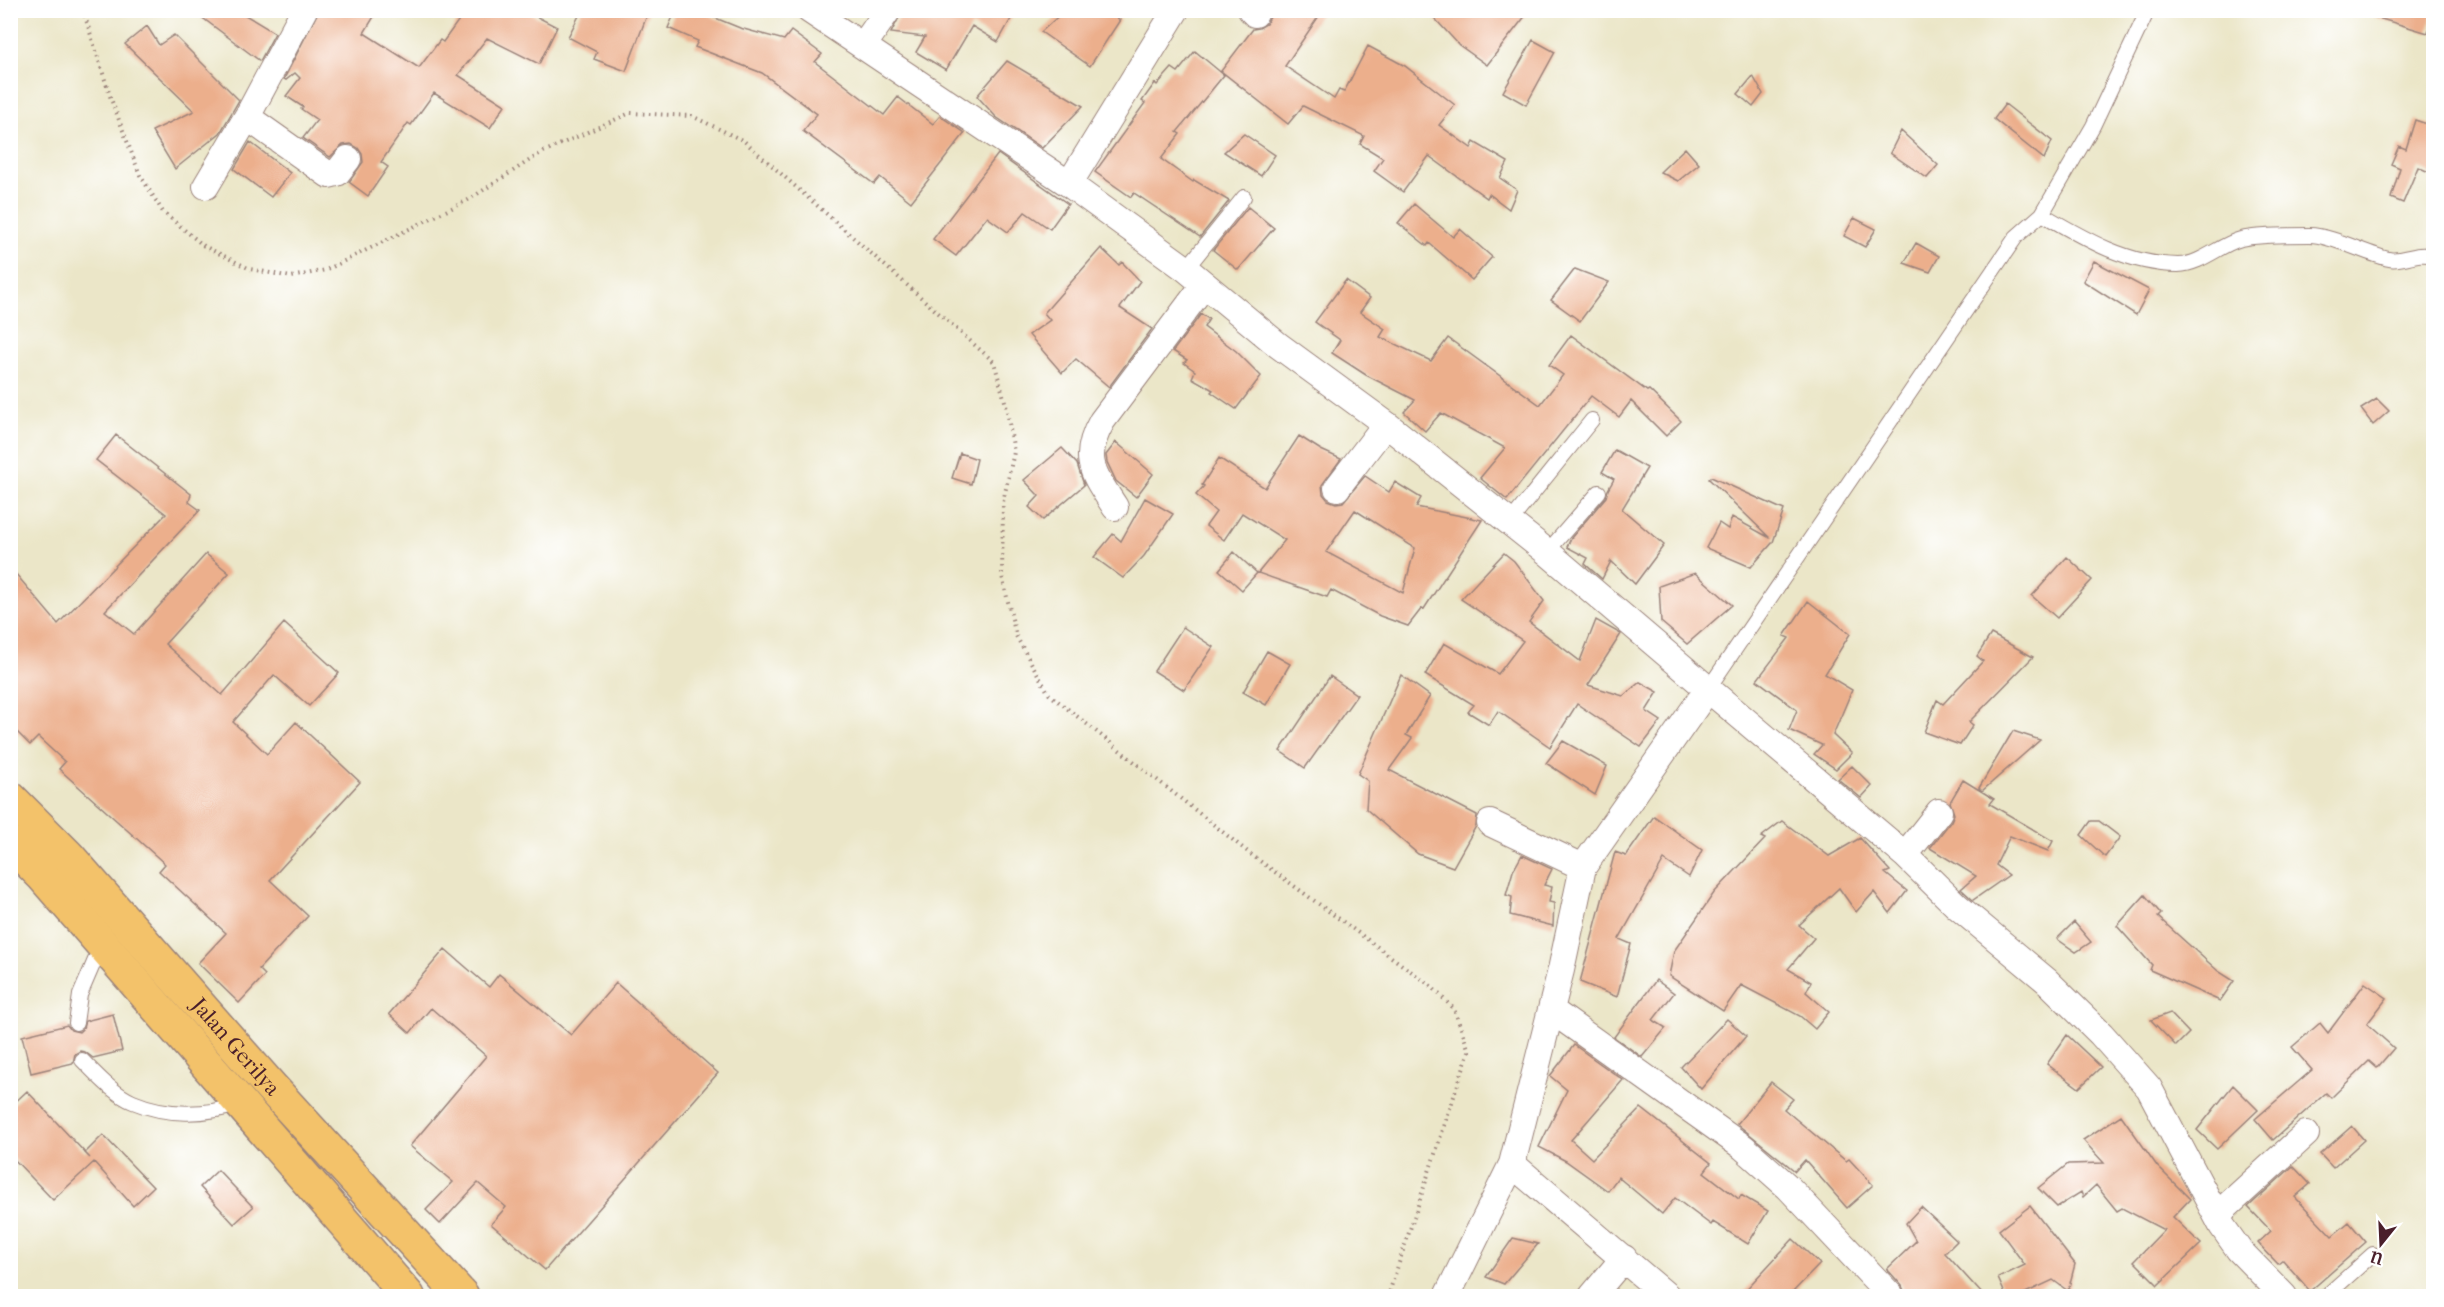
<svg xmlns="http://www.w3.org/2000/svg" width="2444" height="1307" viewBox="0 0 2444 1307" font-family="'IM FELL French Canon',serif">
<style>
.building{fill:#ecaf8c;fill-rule:evenodd}
.lines{fill:none;stroke-linecap:round;stroke-linejoin:round}
.service-casing{stroke:#9a827a;stroke-width:16}
.minor-casing{stroke:#9a827a;stroke-width:28}
.trunk-casing{stroke:#9a827a;stroke-width:36}
.path{stroke:#9a827a;stroke-width:4;stroke-dasharray:1.5 4.5;stroke-linecap:butt}
.service{stroke:#fff;stroke-width:14}
.minor{stroke:#fff;stroke-width:26}
.trunk{stroke:#f3c26a;stroke-width:33}
.labels{text-anchor:middle;dominant-baseline:central;stroke-width:4.5;stroke-linejoin:round;paint-order:stroke}
.street-label{font-size:22px;fill:#4a1f2b;stroke:#fff}
</style>
<rect width="100%" height="100%" fill="#fff"/>
<filter id="ink" filterUnits="userSpaceOnUse"><feTurbulence type="fractalNoise" baseFrequency=".0167" numOctaves="2"/><feDisplacementMap in="SourceGraphic" scale="12" xChannelSelector="R" yChannelSelector="G"/><feConvolveMatrix kernelMatrix="1 2 1 2 8 2 1 2 1" color-interpolation-filters="sRGB"/></filter>
<filter id="wash" filterUnits="userSpaceOnUse"><feTurbulence type="fractalNoise" baseFrequency=".008" numOctaves="4" result="noise"/><feDisplacementMap in="SourceGraphic" scale="24" xChannelSelector="R" yChannelSelector="G"/><feGaussianBlur stdDeviation="1.35" result="paint"/><feColorMatrix in="noise" values="0 0 0 0 0 0 0 0 0 0 0 0 0 0 0 0 0 1.4 0 .05"/><feComposite in="paint" operator="in"/></filter>
<g filter="url(#wash)">
<rect width="100%" height="100%" fill="#ebe6c8"/>
<g id="blocks">
<path class="building" d="M192 10H237L275 33 260 61Z
M319 10H378L364 33 419 68 440 40 443 42 466 10H524L557 27 539 64 487 38 458 75 505 105 490 128 434 93 411 125 408 123 381 162 388 167 368 196 349 182 363 162 362 154 358 148 351 144 343 145 330 157 303 138 317 120 301 109 303 107 286 96 300 78 295 73 286 80 284 79Z
M582 10H649L626 71 594 59 597 52 568 37Z
M676 10H710L708 15 740 28 784 40 791 31 822 54 815 62 884 115 898 97 933 124 940 116 965 133 911 202 880 177 874 184 803 131 817 114 762 73 695 47 698 41 668 28Z
M903 10H1016L998 42 972 26 946 70 916 52 925 37 891 33Z
M1065 10H1106L1120 20 1090 66 1041 32Z
M1270 10H1323L1285 66 1334 99 1339 90 1344 92 1368 46 1405 66 1455 105 1439 125 1471 148 1474 142 1508 162 1500 178 1517 190 1509 209 1489 194 1487 198 1429 156 1403 192 1374 171 1383 158 1360 144 1364 136 1303 106 1288 124 1221 71 1253 29 1259 28 1266 24 1270 17Z
M1427 10H1530L1487 65 1459 45Z
M2369 10H2433V11L2428 33 2368 15Z
M147 26 159 45 174 35 239 100 220 133 175 169 152 131 194 111 125 44Z
M1533 40 1555 52 1526 105 1503 92Z
M1195 51 1224 75 1177 132 1180 134 1161 159 1193 182 1194 180 1229 201 1200 237 1134 193 1131 197 1095 172 1145 103 1142 101 1155 83 1157 85 1172 68 1178 72Z
M1007 61 1083 106 1042 148 996 117 977 96Z
M1753 76 1763 94 1753 107 1738 94Z
M2005 104 2052 141 2044 159 1994 119Z
M2415 120 2433 126V174L2418 167 2403 203 2391 198 2400 168 2391 164 2399 146 2406 149Z
M1901 131 1938 165 1927 178 1890 153Z
M1244 134 1275 155 1261 176 1224 152Z
M250 142 290 173 271 197 234 169Z
M1685 148 1699 164 1678 181 1660 172Z
M998 154 1068 204 1050 229 1025 212 1008 232 987 217 956 256 933 239Z
M1414 204 1453 237 1460 229 1492 257 1472 280 1429 243 1427 246 1398 223Z
M1248 207 1274 228 1238 270 1213 250Z
M1854 218 1876 229 1865 247 1844 236Z
M1916 243 1939 256 1930 272 1904 263Z
M1101 248 1119 265 1122 262 1140 281 1120 308 1152 329 1109 387 1076 359 1062 373 1029 335 1050 320 1044 313Z
M2094 261 2149 290 2136 315 2083 281Z
M1575 269 1609 282 1580 321 1551 300Z
M1346 280 1370 298 1360 312 1385 329 1380 337 1431 361 1448 338 1540 405 1563 375 1549 365 1571 335 1647 391 1649 390 1681 421 1666 436 1631 401 1619 417 1591 396 1507 500 1480 478 1505 448 1441 413 1425 431 1404 412 1415 400 1366 375 1332 353 1340 340 1315 322Z
M1201 314 1209 319 1204 327 1236 351 1261 376 1236 409 1211 392 1213 390 1192 378 1195 371 1184 363 1187 360 1173 351Z
M2377 399 2389 411 2373 425 2361 409Z
M116 435 191 494 189 502 200 510 105 611 134 634 206 554 229 573 165 644 222 695 284 623 339 673 309 706 274 675 233 722 267 754 296 722 360 782 270 880 308 916 259 969 265 975 239 1003 198 963 226 933 159 871 165 864 59 769 65 762 38 737 30 745 10 725V567L58 624 166 514 96 460Z
M1299 436 1321 450 1341 459 1322 485 1323 494 1328 500 1336 503 1343 502 1365 476 1389 492 1395 482 1421 498 1416 507 1482 520 1424 609 1422 608 1408 626 1380 616 1331 590 1327 597 1258 573 1285 540 1242 513 1224 540 1206 526 1216 512 1196 495 1204 486 1202 485 1219 458 1265 488ZM1355 510 1415 548 1403 593 1326 552Z
M1116 442 1153 474 1136 497 1116 481 1107 462 1106 455Z
M1062 448 1077 464 1084 485 1043 520 1029 507 1039 496 1024 480Z
M1615 450 1647 468 1622 509 1664 545 1635 584 1611 561 1602 579 1585 564 1588 558 1567 547 1571 538 1606 497 1608 490 1614 479 1602 472Z
M960 453 977 459 971 484 952 478Z
M1711 477 1784 510 1773 542 1751 567 1706 548 1719 523 1728 529 1732 517 1770 538 1709 479Z
M1145 498 1173 514 1144 556 1123 578 1094 557 1113 534 1121 541Z
M1234 552 1257 573 1242 590 1219 570Z
M1504 553 1514 561 1544 601 1529 622 1580 661 1596 620 1621 634 1588 685 1623 696 1640 682 1658 692 1646 711 1661 721 1641 747 1577 704 1550 747 1498 711 1489 725 1468 712 1474 705 1425 675 1444 643 1498 674 1523 641 1461 599Z
M2067 557 2092 580 2057 618 2032 596Z
M1695 573 1732 605 1687 644 1661 622 1659 586Z
M1808 601 1850 634 1825 674 1852 690 1833 735 1852 753 1836 769 1814 754 1822 745 1789 730 1797 710 1757 680 1789 638 1784 636Z
M1183 627 1213 647 1184 690 1154 671Z
M1991 634 2033 657 1969 722 1973 725 1960 745 1924 732 1937 700 1943 704 1983 661 1977 656Z
M1267 651 1290 664 1266 705 1243 692Z
M1401 675 1430 696 1406 735 1412 738 1389 770 1477 815 1476 826 1453 867 1418 854 1366 809 1368 781 1358 774Z
M1330 676 1357 695 1305 768 1280 751Z
M2013 731 2040 740 1982 791 1979 788Z
M1563 741 1607 766 1595 795 1546 763Z
M1852 766 1872 786 1861 798 1838 779Z
M1963 780 1994 799 1990 804 2053 841 2048 851 2010 836 1996 865 2009 875 1973 900 1961 889 1976 876 1930 848 1951 821 1954 814 1950 802Z
M1654 816 1702 850 1689 877 1664 860 1619 939 1631 944 1617 997 1580 982 1615 852 1626 856Z
M1782 821 1829 856 1860 838 1890 871 1885 873 1907 891 1890 913 1874 892 1856 912 1839 888 1799 925 1814 938 1788 969 1811 982 1806 992 1829 1012 1815 1029 1800 1016 1741 985 1723 1011 1669 976 1674 951 1714 893 1765 839 1761 837Z
M2091 821H2099L2120 837 2105 857 2081 835Z
M1522 855 1552 869 1544 885 1552 887 1549 902 1554 903 1553 926 1510 915 1512 897 1506 895 1513 871Z
M2145 895 2161 914 2158 917 2218 971 2234 981 2220 1001 2150 970 2152 965 2117 926Z
M2074 922 2091 942 2076 952 2057 939Z
M445 949 489 987 499 974 571 1035 616 983 718 1073 545 1270 491 1224 506 1207 478 1183 440 1224 426 1210 453 1182 410 1146 486 1056 431 1008 410 1033 389 1014Z
M1656 980 1674 993 1653 1020 1666 1028 1642 1057 1614 1037Z
M2365 983 2387 998 2367 1024 2394 1048 2377 1068 2369 1061 2331 1098 2326 1093 2273 1140 2255 1119 2312 1070 2292 1047 2320 1023 2328 1033Z
M2170 1013 2189 1033 2176 1046 2151 1020Z
M113 1014 122 1051 93 1058 85 1052 80 1051 75 1054 73 1063 31 1073 22 1036 67 1025 71 1030 79 1032 83 1028 85 1021Z
M1727 1019 1746 1036 1701 1089 1681 1067Z
M2067 1035 2101 1067 2079 1088 2047 1064Z
M1574 1045 1623 1080 1571 1140 1592 1159 1641 1108 1711 1163 1704 1172 1739 1199 1741 1195 1768 1211 1748 1244 1713 1222 1711 1225 1675 1198 1662 1214 1618 1177 1608 1191 1566 1161 1539 1147 1567 1090 1550 1076Z
M1771 1082 1793 1099 1784 1109 1846 1161 1849 1159 1873 1185 1847 1208 1805 1160 1795 1171 1737 1124Z
M2233 1085 2258 1110 2217 1149 2197 1130Z
M27 1091 90 1158 85 1153 103 1135 153 1187 133 1206 94 1162 53 1200 10 1155V1107Z
M2121 1115 2157 1166 2190 1199 2173 1217 2201 1244 2158 1285 2134 1261 2164 1230 2122 1208 2117 1211 2096 1185 2083 1197 2081 1192 2057 1207 2038 1188 2068 1164 2104 1163 2083 1140Z
M2352 1126 2364 1140 2333 1168 2320 1154Z
M2293 1166 2310 1184 2295 1197 2332 1236 2349 1222 2366 1242 2310 1291 2283 1260 2278 1264 2258 1243 2271 1231 2248 1207Z
M218 1170 253 1207 234 1224 200 1187Z
M2030 1206 2075 1264 2068 1291 2053 1280 2019 1296H2006L1998 1278 2025 1265 1999 1230Z
M1921 1207 1957 1241 1945 1253 1984 1296H1906L1902 1286 1887 1269 1916 1241 1906 1223Z
M1513 1238 1538 1244 1504 1284 1486 1277Z
M1793 1239 1820 1264 1789 1296H1740Z"/>
</g>
</g>
<g filter="url(#ink)">
<use href="#blocks" fill-opacity="0" stroke="#9a827a" stroke-width="1.5"/>
<g class="lines">
<defs>
<path id="service" d="M2042 214 2093 126 2148 10
M1186 269 1244 197
M1509 523 1592 420
M1547 552 1599 492
M1708 689 2016 237 2042 214C2083 238 2128 265 2178 265 2202 264 2219 245 2241 239 2259 235 2292 235 2310 235 2330 235 2367 254 2389 259 2403 262 2415 251 2434 256
M76 1023 80 995 101 946
M82 1060C97 1075 114 1094 133 1102 166 1116 206 1116 239 1104
M2326 1296 2373 1254"/>
<path id="minor" d="M809 10 1069 184 1186 269 1278 345 1386 424 1547 552 1708 689 1583 867 1561 970 1512 1164 1447 1296
M1251 10 1255 14
M863 46 888 10
M247 117 329 175 337 173 348 159
M1069 184 1176 10
M206 186 247 117 304 10
M1337 488 1386 424
M1115 507C1094 474 1080 460 1102 421L1204 285
M1708 689 1905 855 1957 906 2047 981 2101 1034 2149 1088 2222 1226 2239 1250 2284 1296
M1490 823 1583 867
M1905 855 1939 812
M1551 1010 1743 1147 1788 1187 1891 1296
M1512 1164 1667 1296
M2217 1215 2306 1134
M1592 1296 1624 1258"/>
<g id="trunk">
<path id="s1" d="M10 798 68 856 271 1087 462 1296"/>
<path d="M10 843 42 875 408 1296"/>
</g>
</defs>
<use href="#service" class="service-casing"/>
<use href="#minor" class="minor-casing"/>
<use href="#trunk" class="trunk-casing"/>
<path class="path" d="M83 10 111 99 140 175 163 212 204 246 250 269 291 277 326 270 468 200 541 153 630 113 692 116 744 141 994 362 1006 405 1014 452 1003 502 1002 576 1016 636 1049 694 1253 856 1431 986 1454 1009 1469 1051 1388 1296"/>
<use href="#service" class="service"/>
<use href="#minor" class="minor"/>
<use href="#trunk" class="trunk"/>
</g>
</g>
<g class="labels">
<g class="street-label">
<text stroke="none"><textPath href="#s1" startOffset="336">Jalan Gerilya</textPath></text>
</g>
</g>
<rect width="2444" height="1307" fill="none" stroke="#fff" stroke-width="36"/>
<g transform="translate(2381 1244) rotate(198)" stroke="#ffffff" stroke-width="4.5" paint-order="stroke">
<path d="M0-4.5L10 22L0 15L-10 22Z" fill="#4a1f2b"/>
<text y="-9" font-size="16" font-weight="bold" text-anchor="middle" fill="#4a1f2b">U</text>
</g>
</svg>
